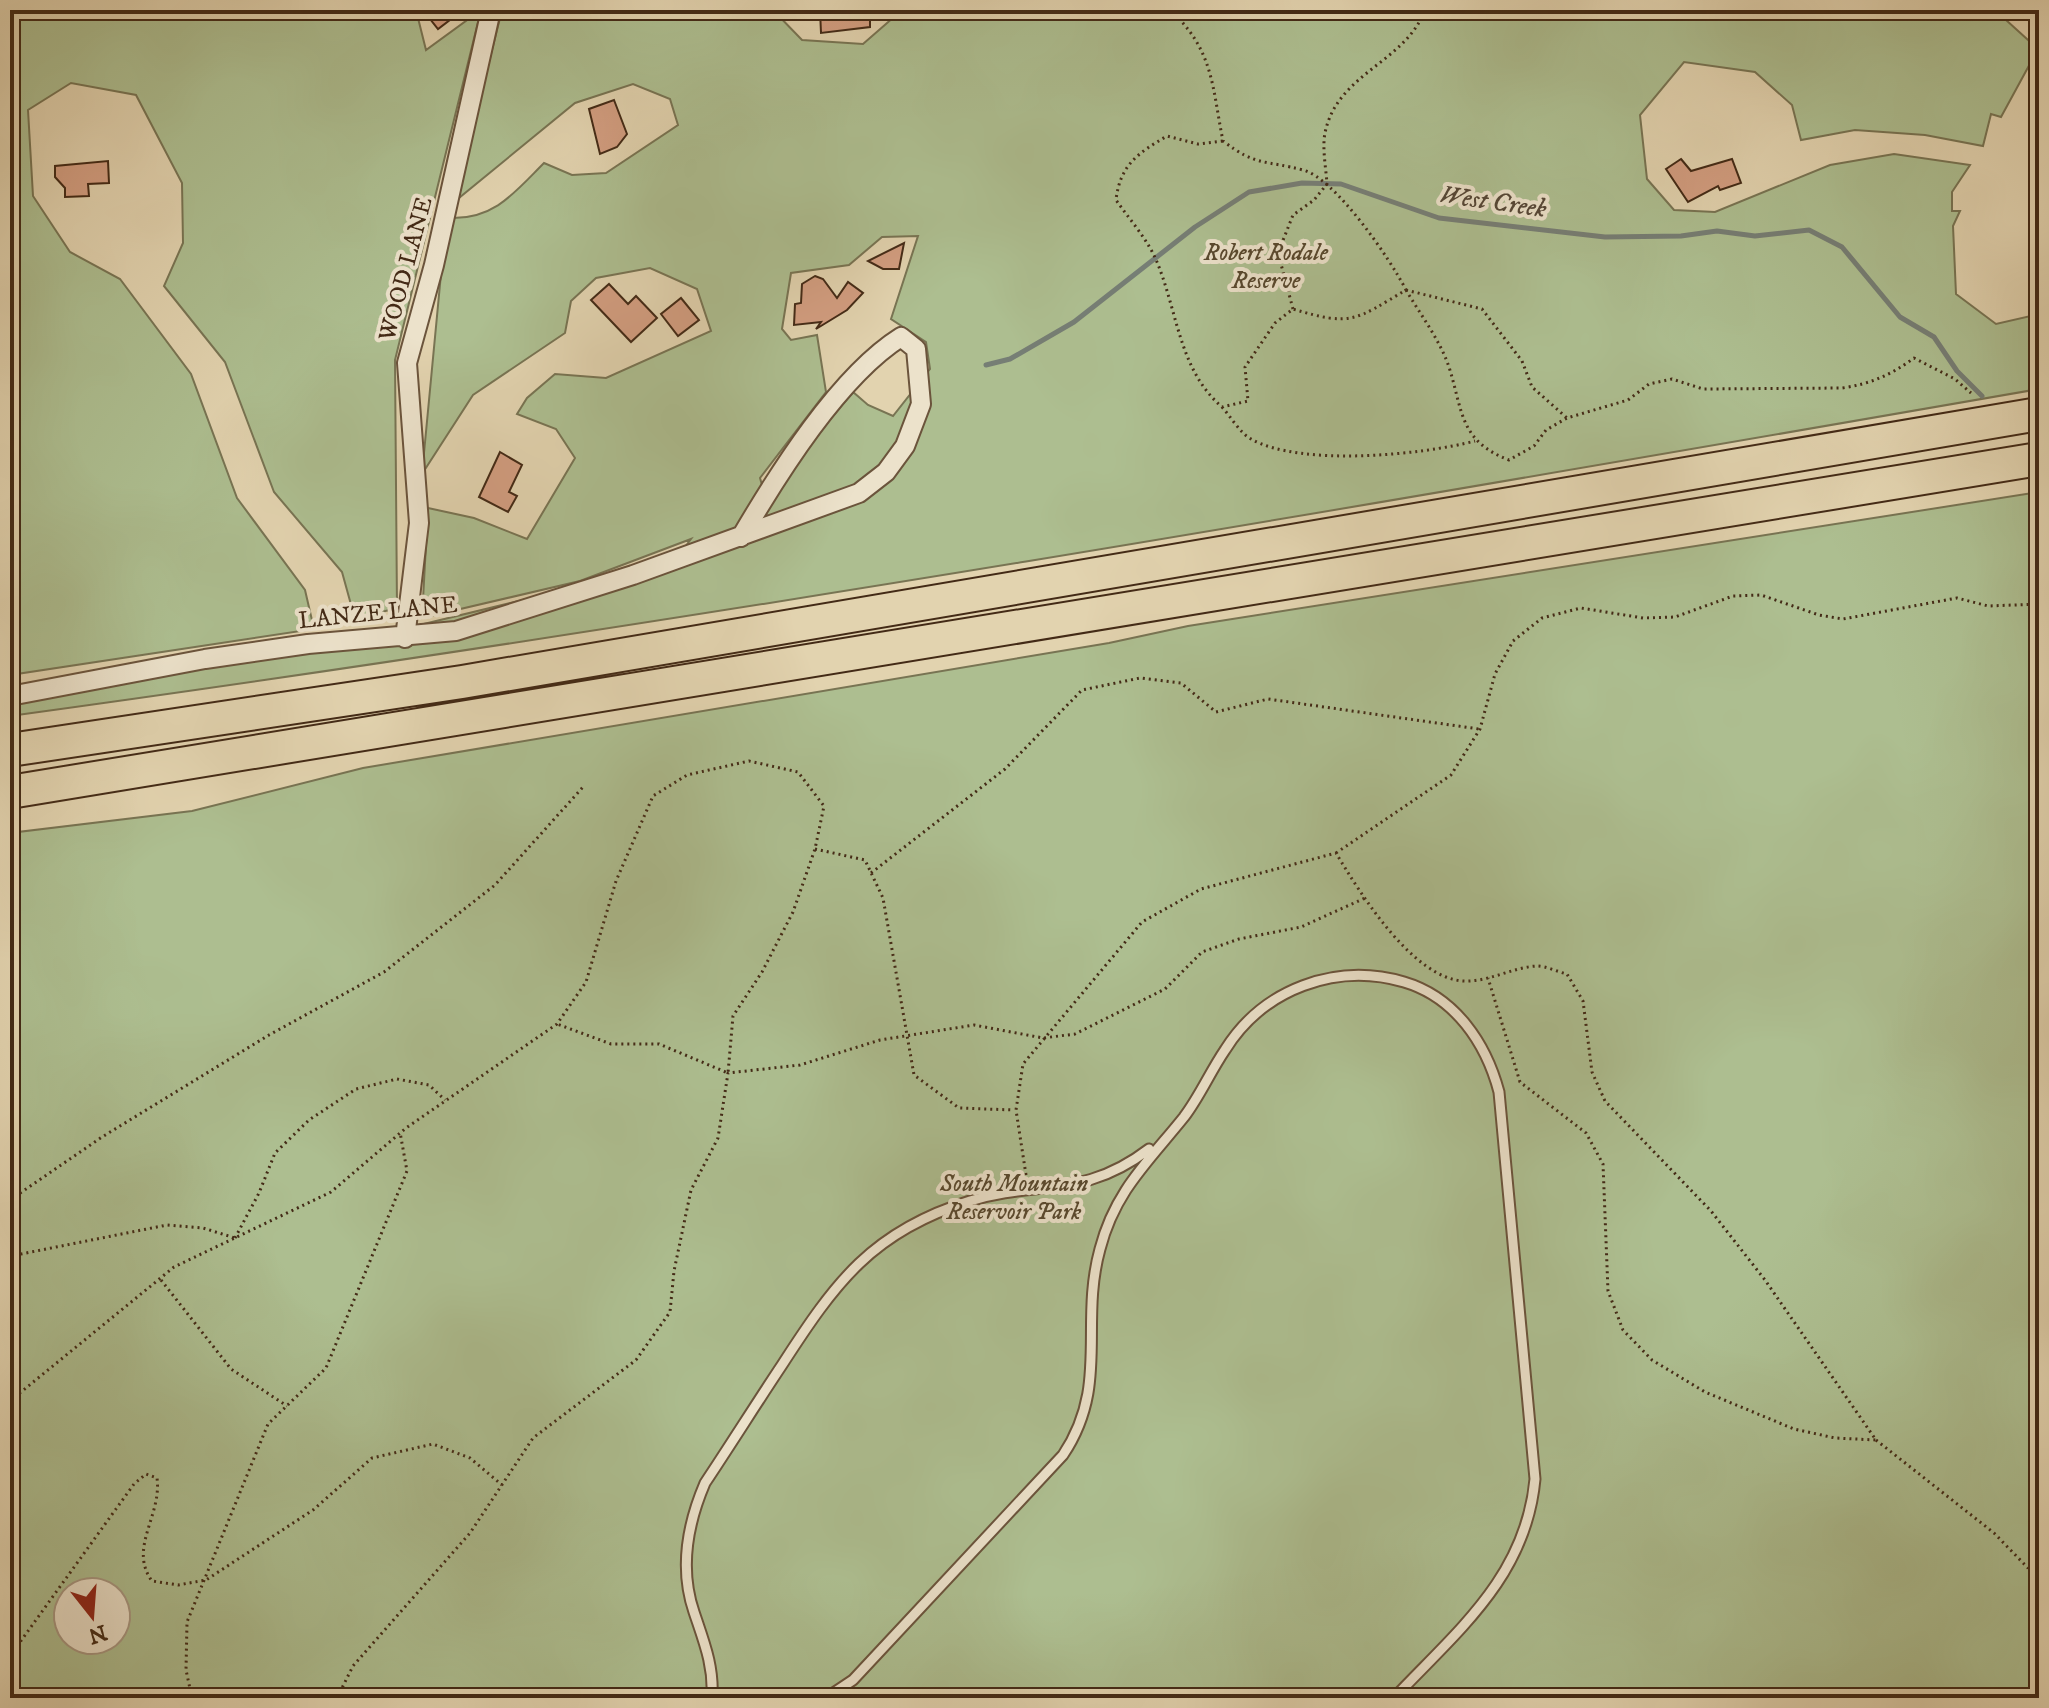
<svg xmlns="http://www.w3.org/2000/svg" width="2049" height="1708" viewBox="0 0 2049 1708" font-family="'IM FELL DW Pica',serif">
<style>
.green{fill:#adbe90;stroke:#787453;stroke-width:2;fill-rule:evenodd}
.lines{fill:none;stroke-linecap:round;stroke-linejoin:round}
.stream{stroke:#767e75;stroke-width:5}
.building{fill:#d39e81;stroke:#432a16;stroke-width:2}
.lane-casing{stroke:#6b543c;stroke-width:13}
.street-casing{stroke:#6b543c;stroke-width:22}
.highway-casing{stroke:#432a16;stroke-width:36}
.path{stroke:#432a16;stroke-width:3;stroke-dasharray:2 4;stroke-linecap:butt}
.lane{stroke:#ece2cb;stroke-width:9}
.street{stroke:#ece2cb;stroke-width:18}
.highway{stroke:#e2d3af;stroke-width:32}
.labels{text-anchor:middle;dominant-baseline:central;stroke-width:8;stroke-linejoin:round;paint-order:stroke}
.park-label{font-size:24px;font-style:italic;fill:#58482e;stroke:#ece2cb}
.street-label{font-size:24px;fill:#432a16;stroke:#ece2cb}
.water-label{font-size:26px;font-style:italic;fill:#544636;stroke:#ece2cb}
</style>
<rect width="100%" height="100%" fill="#e2d3af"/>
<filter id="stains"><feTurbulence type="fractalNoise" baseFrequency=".0025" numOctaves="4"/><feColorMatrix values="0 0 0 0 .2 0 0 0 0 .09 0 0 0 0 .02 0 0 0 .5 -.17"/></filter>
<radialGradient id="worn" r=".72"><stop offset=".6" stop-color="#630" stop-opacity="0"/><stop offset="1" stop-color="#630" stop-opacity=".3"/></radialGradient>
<path class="green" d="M10 10H416L426 50 481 10 395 360 397 608 355 619 342 572 274 492 225 362 164 286 183 243 182 183 136 95 71 83 28 110 33 196 70 252 120 279 191 374 237 498 305 590 314 629 10 675Z
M502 10H773L802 40 863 44 902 10H1995L2038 49 2001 117 1991 114 1983 146 1925 135 1855 130 1801 140 1792 105 1755 72 1684 62 1640 115 1647 179 1674 210 1715 212 1830 165 1894 154 1970 165 1952 192V211H1960L1953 226 1956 294 1996 324 2039 314V389C1364 506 689 623 10 716V703L282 652 407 645V628L581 586 682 551 691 539 580 581 422 618 428 508 474 518 527 539 575 458 556 429 517 414 527 398 555 374 606 378 711 331 697 289 650 268 596 278 571 301 565 333 473 395 422 474 441 274 451 218C495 219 515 192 544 163L572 175 606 173 678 125 670 99 633 84 575 103 454 202ZM918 236 891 319 926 342 930 369 893 416 868 405 853 392 786 472 768 506 760 478 826 392 817 335 791 340 782 329 791 273 849 265 882 237Z
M2039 492V1698H10V833L192 811 363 768 1109 643 1188 626ZM68 1592H116V1640H68Z"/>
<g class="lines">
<path class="stream" d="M986 365 1010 359 1074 322 1195 227 1249 192 1302 183 1341 184 1439 218 1605 237 1681 236 1717 231 1755 236 1809 230 1842 247 1900 317 1934 337 1957 371 1982 396"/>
</g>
<path class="building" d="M423 10H463L438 29Z
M820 10H870V27L821 33Z
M614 100 627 134 617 147 600 154 589 109Z
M1681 159 1691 171 1732 159 1741 183 1720 190 1718 186 1688 202 1666 169Z
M108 161 109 183 88 184 89 196 65 197V188L55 177V166Z
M904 243 899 269H883L868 261Z
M815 276 823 279 837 298 848 282 863 293 847 310 816 329 821 322 794 325 795 304 801 303 802 284Z
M609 284 628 304 636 296 657 318 631 342 591 300Z
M681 298 699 320 678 336 661 314Z
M500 452 522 465 509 492 517 496 508 512 479 497Z"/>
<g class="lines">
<defs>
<path id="lane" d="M712 1698C714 1666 704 1642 694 1612 679 1568 687 1525 705 1483 731 1444 756 1404 782 1365 835 1283 872 1231 970 1201 1038 1180 1084 1199 1149 1149
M826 1698 853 1680 1063 1455C1110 1385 1079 1325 1100 1249 1115 1191 1148 1162 1184 1117 1200 1096 1210 1072 1225 1050 1263 989 1336 962 1404 982 1455 997 1486 1043 1499 1092L1535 1479C1526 1577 1457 1631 1394 1698"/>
<path id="street" d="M405 638 419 523 407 363 434 265 491 10
M10 696 205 659 308 644 456 631 633 575 859 493 886 472 905 446 921 404 916 349 901 337C839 376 778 474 741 537"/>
<path id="highway" d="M10 750 462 682 2039 414
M10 792 2039 459"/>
</defs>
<use href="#lane" class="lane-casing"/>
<use href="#street" class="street-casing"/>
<use href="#highway" class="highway-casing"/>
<path class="path" d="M1170 10C1214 50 1212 87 1223 141 1257 167 1266 160 1303 170 1335 178 1391 260 1406 290 1355 320 1352 327 1293 309L1275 323 1245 367 1248 401 1222 407C1179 370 1178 313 1157 262 1148 240 1130 220 1116 200 1120 165 1138 153 1167 136L1198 144 1223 141
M1406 290C1420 314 1440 340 1449 367 1463 411 1459 441 1509 460L1534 446 1546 430 1567 418 1628 400 1649 384 1672 379 1703 389 1842 388C1870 384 1891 375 1914 358L1955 379 1971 393
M1406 290 1482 309 1522 361 1532 387 1567 418
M1293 309 1278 253 1293 215 1314 200 1327 184C1326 168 1322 148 1325 133 1337 73 1405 63 1425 10
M1222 407C1231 417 1240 433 1251 439 1301 467 1421 455 1475 441
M815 849 865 860 883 898 914 1075 959 1108 1014 1110
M1336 853 1451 775 1480 729 1495 674 1513 641 1542 618 1581 608 1643 618 1675 617 1733 596 1761 595 1819 615 1843 619 1957 598 1988 606 2039 604
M871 873 1005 769 1082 690 1140 678 1181 683 1216 712 1268 699 1479 729
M1026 1175 1016 1110 1023 1064 1142 922 1201 889 1336 853C1360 893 1413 979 1464 981 1489 982 1513 967 1537 966 1546 966 1558 972 1567 974L1583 1001 1592 1072 1605 1101 1711 1211 1765 1280 1876 1440 1835 1438 1794 1429 1705 1392 1652 1360 1623 1330 1608 1291 1603 1164 1586 1133 1520 1082 1488 978
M10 1200 102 1137 269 1035 384 972 495 885 583 787
M235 1238 259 1193 275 1153 309 1120 356 1089 397 1079 429 1085 445 1100
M10 1260 21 1254 167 1225 203 1228 235 1238
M161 1280 231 1369 287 1406
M10 1401 174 1267 331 1192 406 1128 557 1024 586 982 616 881 653 796 687 775 749 761 798 772 824 806 815 849 793 912 762 972 733 1016 728 1073 659 1044H611L557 1024
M1876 1440 1994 1533 2028 1568 2039 1603
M10 1656 134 1484 146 1474 157 1478C162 1516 128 1548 152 1581L178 1585 206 1580 313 1510 372 1458 433 1444 470 1458 502 1485
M192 1698 186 1670 187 1622 268 1424 326 1368 407 1171 400 1132
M337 1698 353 1666 470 1533 533 1438 636 1360 670 1312 674 1271 691 1190 718 1138 728 1073 800 1065 880 1040 974 1025 1043 1038 1075 1034 1165 989 1202 952 1239 939 1301 927 1365 898"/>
<use href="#lane" class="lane"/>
<use href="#street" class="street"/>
<use href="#highway" class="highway"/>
</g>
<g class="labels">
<g class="park-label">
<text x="1266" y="253">Robert Rodale<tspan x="1266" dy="28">Reserve</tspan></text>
<text x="1014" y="1184">South Mountain<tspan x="1014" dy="28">Reservoir Park</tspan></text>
</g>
<g class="street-label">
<text transform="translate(406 269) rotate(-75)">WOOD LANE</text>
<text transform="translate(378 613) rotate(-6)">LANZE LANE</text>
</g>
<g class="water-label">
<text transform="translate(1493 202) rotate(8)">West Creek</text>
</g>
</g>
<rect width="2049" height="1708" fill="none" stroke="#e2d3af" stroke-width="40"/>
<rect x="12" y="12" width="2025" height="1684" fill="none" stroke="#432a16" stroke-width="4"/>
<rect x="20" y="20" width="2009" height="1668" fill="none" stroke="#432a16" stroke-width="2"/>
<g transform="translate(92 1616) rotate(163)"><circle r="38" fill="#ece2cb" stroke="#a89883" stroke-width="2"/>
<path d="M0-6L14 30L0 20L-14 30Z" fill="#8f2418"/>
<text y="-12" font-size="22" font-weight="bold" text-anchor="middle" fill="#432a16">N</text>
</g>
<rect width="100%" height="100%" filter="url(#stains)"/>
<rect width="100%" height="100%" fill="url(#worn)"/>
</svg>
